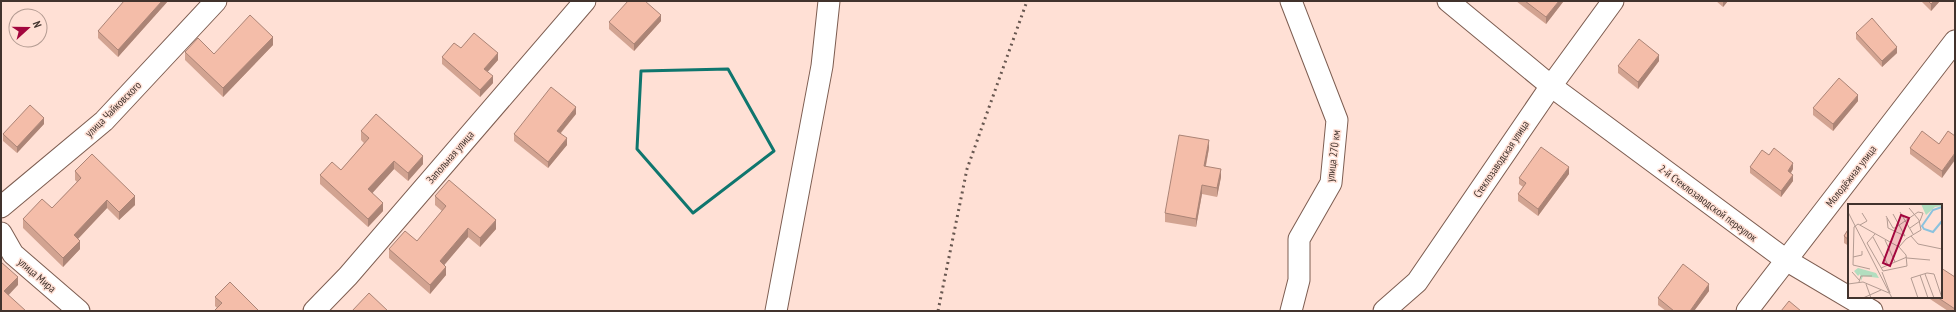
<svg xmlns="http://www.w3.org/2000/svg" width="1956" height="312" font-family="'PT Sans Narrow',sans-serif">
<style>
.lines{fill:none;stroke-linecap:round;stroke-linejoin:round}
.minor-casing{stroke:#7d5d51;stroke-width:23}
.minor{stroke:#fff;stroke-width:21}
.rail{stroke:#685750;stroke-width:3;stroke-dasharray:2 4;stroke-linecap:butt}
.wall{fill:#d2a391}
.shaded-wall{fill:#ab8476}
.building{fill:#f4bda9;stroke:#ab8476}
.marked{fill:none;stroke:#0f766e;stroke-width:3;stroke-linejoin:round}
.labels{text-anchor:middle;stroke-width:3;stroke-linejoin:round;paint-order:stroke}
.street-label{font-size:11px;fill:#41332d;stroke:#ffe0d5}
.inset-river{fill:none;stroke:#8bc2de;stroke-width:2}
.inset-road{fill:none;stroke:#b39b92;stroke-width:1}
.view{fill:#a3063e;fill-opacity:0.15;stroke:#a3063e;stroke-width:2}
.inset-edge{fill:none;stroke:#41332d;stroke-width:2}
</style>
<rect width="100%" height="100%" fill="#ffe0d5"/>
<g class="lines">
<g class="minor-casing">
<g id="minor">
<polyline points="1291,1 1337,120 1331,183 1299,239 1299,280 1291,311"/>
<polyline points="1448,1 1551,86 1786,260 1872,311"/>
<polyline points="1,207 104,121 216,1"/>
<polyline points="1,233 13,254 79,311"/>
<polyline points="314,311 348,276 585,1"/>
<polyline points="776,311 822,66 829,1"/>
<polyline points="1384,311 1417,282 1551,86 1613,1"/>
<polyline points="1747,311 1955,41"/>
</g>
</g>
<use href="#minor" class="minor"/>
<polyline class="rail" points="938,311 967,169 1027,1"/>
</g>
<g class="wall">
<polygon points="134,1 168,1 118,57 98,38 98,31"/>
<polygon points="1516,1 1563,1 1563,2 1546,24"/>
<polygon points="1716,1 1728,1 1723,7"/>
<polygon points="1921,1 1940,1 1931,11"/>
<polygon points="661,21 634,51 609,29 609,22"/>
<polygon points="1856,33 1897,53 1882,67 1856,39"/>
<polygon points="273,45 223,97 185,60 185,52 214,54"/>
<polygon points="461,48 498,60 487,72 493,83 480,97 442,64 442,57"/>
<polygon points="1659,61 1638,89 1618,73 1618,66"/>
<polygon points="1858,101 1833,131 1813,115 1813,108"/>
<polygon points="576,114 561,133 567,145 548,168 514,141 514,134"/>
<polygon points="44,124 17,153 3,141 3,134"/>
<polygon points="361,131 423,164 408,181 394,169 372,193 383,211 368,227 320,184 320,175 341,170 364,143 361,140"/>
<polygon points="1948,131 1942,178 1910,154 1910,148 1939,144"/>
<polygon points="1209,148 1206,166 1221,177 1217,197 1202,194 1196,227 1165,222 1165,213"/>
<polygon points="1769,155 1793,169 1791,173 1793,181 1781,197 1750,173 1750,167"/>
<polygon points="75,171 135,205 119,220 107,208 78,239 80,249 63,267 23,228 23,219 52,208 77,182 75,180"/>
<polygon points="1569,174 1538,216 1518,201 1518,194 1523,187 1519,184 1519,178"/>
<polygon points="435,196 496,229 480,247 468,237 444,265 446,275 430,294 389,258 389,249 417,241 442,211 435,205"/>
<polygon points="1849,228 1849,246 1844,243 1844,236"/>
<polygon points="1955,277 1955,311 1948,311 1927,297 1941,297"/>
<polygon points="1709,291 1694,311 1666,311 1658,305 1658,298"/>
<polygon points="215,297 259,311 217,308 215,306"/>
</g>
<g class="shaded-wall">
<polygon points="162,1 168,1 118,57 118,50"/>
<polygon points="1559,1 1563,1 1563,2 1546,24 1546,17"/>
<polygon points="1723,1 1728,1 1723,7"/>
<polygon points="1934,1 1940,1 1931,11 1931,4"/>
<polygon points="661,15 661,21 634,51 634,44"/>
<polygon points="273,37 273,45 223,97 223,88"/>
<polygon points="1897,47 1897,53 1882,67 1882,61"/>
<polygon points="498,53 498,60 484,76 484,69"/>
<polygon points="1659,55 1659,61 1638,89 1638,82"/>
<polygon points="493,76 493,83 480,97 480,90"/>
<polygon points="1858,95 1858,101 1833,131 1833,124"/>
<polygon points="576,107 576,114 557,137 557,131"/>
<polygon points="44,118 44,124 17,153 17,147"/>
<polygon points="567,138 567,145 548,168 548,162"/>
<polygon points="1209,140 1209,148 1204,174 1204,166"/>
<polygon points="1955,153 1955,160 1942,178 1942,171"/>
<polygon points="423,156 423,164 408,181 408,173"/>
<polygon points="394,161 394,169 368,198 368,189"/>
<polygon points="1793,163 1793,169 1788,177 1788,171"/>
<polygon points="1569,167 1569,174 1538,216 1538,209"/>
<polygon points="1221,169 1221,177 1217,197 1217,188"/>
<polygon points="1793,175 1793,181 1781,197 1781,191"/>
<polygon points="1202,185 1202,194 1196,227 1196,219"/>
<polygon points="135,196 135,205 119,220 119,212"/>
<polygon points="107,200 107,208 74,243 74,235"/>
<polygon points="383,203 383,211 368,227 368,219"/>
<polygon points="496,220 496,229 480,247 480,238"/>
<polygon points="468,228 468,237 440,270 440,261"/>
<polygon points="80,241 80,249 63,267 63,258"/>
<polygon points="446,267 446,275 430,294 430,285"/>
<polygon points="18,277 18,285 4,300 4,291"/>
<polygon points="1709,284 1709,291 1694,311 1690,311"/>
</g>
<g class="building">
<polygon points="124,1 132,1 133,2 134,1 162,1 118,50 98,31"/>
<polygon points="628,1 645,1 661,15 634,44 609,22"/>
<polygon points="1525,1 1559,1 1546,17"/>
<polygon points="1928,1 1934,1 1931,4"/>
<polygon points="250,15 273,37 223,88 185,52 198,38 214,54"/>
<polygon points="1872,18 1897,47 1882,61 1856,33"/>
<polygon points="474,33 498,53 484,69 493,76 480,90 442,57 454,43 461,48"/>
<polygon points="1639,39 1659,55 1638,82 1618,66"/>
<polygon points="1839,78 1858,95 1833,124 1813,108"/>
<polygon points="551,87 576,107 557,131 567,138 548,162 514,134"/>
<polygon points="30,105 44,118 17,147 3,134"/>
<polygon points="376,114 423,156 408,173 394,161 368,189 383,203 368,219 320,175 332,162 341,170 369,138 361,131"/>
<polygon points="1922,131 1939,144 1948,131 1955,136 1955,153 1942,171 1910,148"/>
<polygon points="1179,135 1209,140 1204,166 1221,169 1217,188 1202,185 1196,219 1165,213"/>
<polygon points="1541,147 1569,167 1538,209 1518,194 1526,183 1519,178"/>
<polygon points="1774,148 1793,163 1788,171 1793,175 1781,191 1750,167 1762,150 1769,155"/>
<polygon points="92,154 135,196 119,212 107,200 74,235 80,241 63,258 23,219 42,199 52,208 81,178 75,171"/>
<polygon points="449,180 496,220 480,238 468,228 440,261 446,267 430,285 389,249 405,231 417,241 446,206 435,196"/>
<polygon points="1849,228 1849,240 1844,236"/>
<polygon points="1,262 18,277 4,291 26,311 1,311"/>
<polygon points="1683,264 1709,284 1690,311 1674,311 1658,298"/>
<polygon points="1941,268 1955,277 1955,309 1937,297 1941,297"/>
<polygon points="230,282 259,311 214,311 222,303 215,297"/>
<polygon points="369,293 388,311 352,311"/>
<polygon points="1789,301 1801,311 1781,311"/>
</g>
<path class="marked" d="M728,69L774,151L693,213L637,149L641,71Z"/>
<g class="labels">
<g class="street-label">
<text transform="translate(113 109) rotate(-45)" y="4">улица Чайковского</text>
<text transform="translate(1333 156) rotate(-83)" y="4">улица 270 км</text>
<text transform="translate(450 157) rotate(-49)" y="4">Запольная улица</text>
<text transform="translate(1501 159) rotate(-56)" y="4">Стеклозаводская улица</text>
<text transform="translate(1851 176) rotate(-52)" y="4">Молодёжная улица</text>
<text transform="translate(1708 203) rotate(37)" y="4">2-й Стеклозаводской переулок</text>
<text transform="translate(37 275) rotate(41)" y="4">улица Мира</text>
</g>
</g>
<g transform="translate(1848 204)">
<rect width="94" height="94" fill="#ffe0d5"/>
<path d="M10,64L28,69L31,74L15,72L13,77L12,70L10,72L6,67Z" fill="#b2debf"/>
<path d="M73,0H94V2L87,3L78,11Z" fill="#b2debf"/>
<path class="inset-river" d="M94,3L85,6L74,22L76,25L85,28L94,17"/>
<path class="inset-road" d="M0,8L44,94M52,8L65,30M45,10L57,32M38,12L45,24H47L70,8L75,9L72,17L62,24M39,14L40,24L57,32M12,21L19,17L14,9M63,32L70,40L94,45M25,33L40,61M37,36L47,58M51,43L58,35L73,26L71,16L61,4M5,53L14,51V47M59,54L82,56M33,64L59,53M22,65L5,61L6,23L10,20L51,43L58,51L59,62L35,67L19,39L27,30M4,68L12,77M34,68L42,89M77,70L86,94M72,71L80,94M11,78L13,72H24M0,80L15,78L41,89M18,80L23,94M15,94L33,86M70,94L63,74L79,69L86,70L94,94"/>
<path class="view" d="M53,11L61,14L42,62L35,59Z"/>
<rect width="94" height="94" class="inset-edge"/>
</g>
<rect width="1956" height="312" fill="none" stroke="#41332d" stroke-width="4"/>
<g transform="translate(28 28) rotate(69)"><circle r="19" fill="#ffe0d5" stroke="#b39b92"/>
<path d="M0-3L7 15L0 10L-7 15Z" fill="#a3063e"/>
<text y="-6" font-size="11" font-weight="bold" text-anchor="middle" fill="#41332d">N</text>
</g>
</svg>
